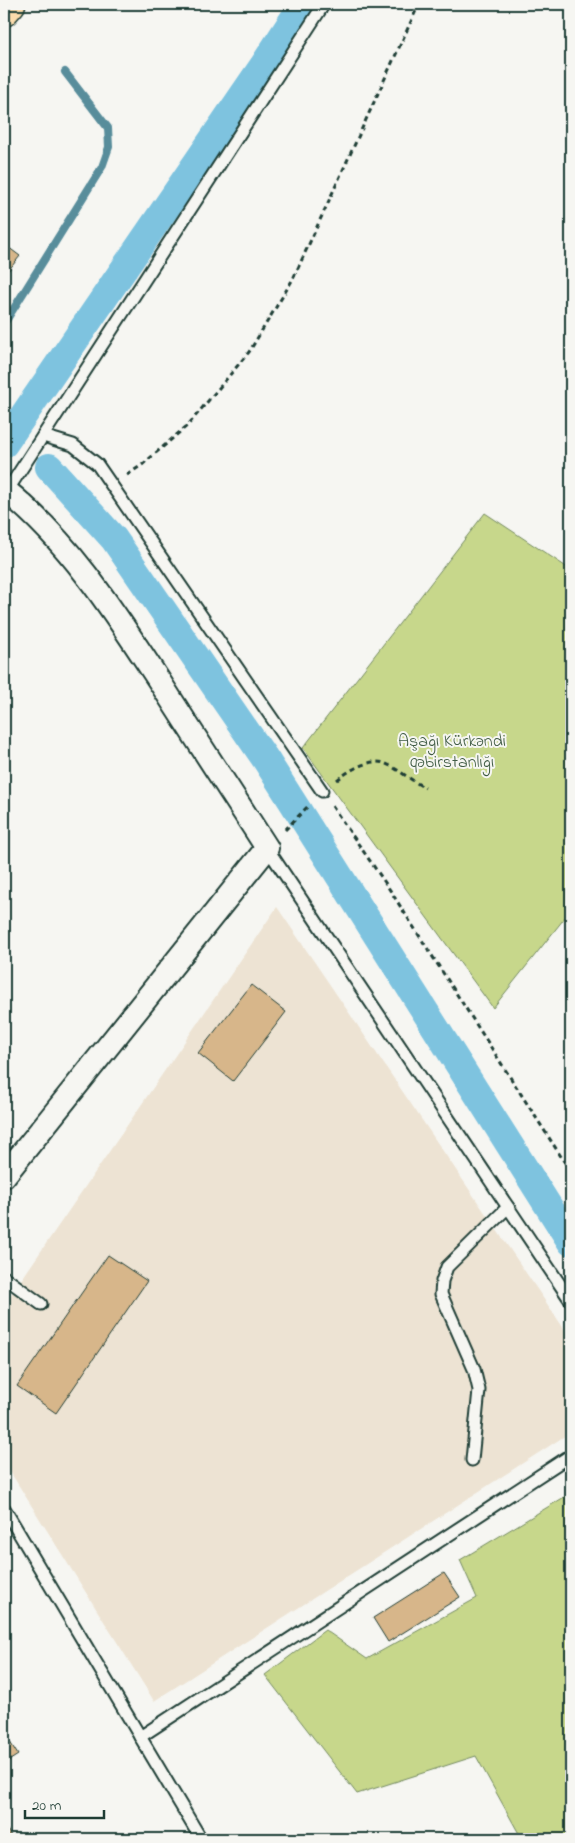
<svg xmlns="http://www.w3.org/2000/svg" width="575" height="1843" font-family="'Indie Flower',sans-serif">
<style>
.built{fill:#ede3d3}
.green{fill:#c7d78b;stroke:#738a60}
.lines{fill:none;stroke-linecap:round;stroke-linejoin:round}
.stream{stroke:#588d9b;stroke-width:8}
.canal{stroke:#7ec3df;stroke-width:28}
.building{fill:#d7b68a;stroke:#1f3d34}
.lane-casing{stroke:#1f3d34;stroke-width:15}
.street-casing{stroke:#1f3d34;stroke-width:26}
.primary-casing{stroke:#1f3d34;stroke-width:31}
.path{stroke:#1f3d34;stroke-width:3;stroke-dasharray:5 4;stroke-linecap:butt}
.lane{stroke:#f6f6f2;stroke-width:11}
.street{stroke:#f6f6f2;stroke-width:22}
.primary{stroke:#fcdcac;stroke-width:28}
.labels{text-anchor:middle;stroke-width:4;stroke-linejoin:round;paint-order:stroke}
.park-label{font-size:18px;fill:#415c45;stroke:#f6f6f2}
</style>
<rect width="100%" height="100%" fill="#f6f6f2"/>
<filter id="ink" filterUnits="userSpaceOnUse"><feTurbulence type="fractalNoise" baseFrequency=".02" numOctaves="2"/><feDisplacementMap in="SourceGraphic" scale="10" xChannelSelector="R" yChannelSelector="G"/><feConvolveMatrix kernelMatrix="1 2 1 2 8 2 1 2 1" color-interpolation-filters="sRGB"/></filter>
<g filter="url(#ink)">
<polygon class="built" points="277,907 571,1339 571,1432 154,1701 4,1462 4,1305"/>
<g class="green">
<polygon points="485,513 571,570 571,910 493,1008 303,748"/>
<polygon points="571,1493 571,1839 522,1839 476,1756 357,1794 265,1675 325,1630 367,1659 477,1598 460,1560"/>
</g>
<g class="lines">
<g class="stream">
<polyline points="4,324 102,167 109,147 108,128 65,72"/>
<polyline points="4,528 6,525"/>
</g>
<g class="canal">
<polyline points="4,444 263,66 303,4"/>
<polyline points="49,467 114,539 266,760 571,1242"/>
</g>
</g>
<g class="building">
<polygon points="4,244 20,256 4,276"/>
<polygon points="251,985 286,1012 233,1081 198,1053"/>
<polygon points="108,1255 147,1281 56,1413 17,1386"/>
<polygon points="444,1573 460,1597 388,1642 373,1618"/>
<polygon points="5,1734 18,1755 4,1764 4,1735"/>
<polygon points="4,1825 13,1839 4,1839"/>
</g>
<g class="lines">
<g class="lane-casing">
<g id="lane">
<polyline points="43,436 73,445 97,464 322,791"/>
<polyline points="7,491 324,4"/>
<polyline points="267,848 571,1301"/>
<polyline points="4,1277 41,1304"/>
<polyline points="472,1460 479,1390 474,1369 441,1294 442,1281 447,1267 508,1207"/>
<polyline points="4,1508 201,1839"/>
<polyline points="140,1737 571,1455"/>
</g>
</g>
<g class="street-casing">
<path id="street" d="M4,489C69,541 113,610 158,679C194,736 231,792 267,848L4,1176"/>
</g>
<g class="primary-casing">
<polyline id="primary" points="4,12 11,4"/>
</g>
<g class="path">
<polyline points="127,475 142,465 188,425 249,352 293,279 419,4"/>
<path d="M337,780C348,771 369,758 384,763C395,767 414,782 425,788"/>
<polyline points="332,806 386,884 571,1172"/>
<polyline points="285,830 310,804"/>
</g>
<use href="#lane" class="lane"/>
<use href="#street" class="street"/>
<use href="#primary" class="primary"/>
</g>
</g>
<g class="labels">
<g class="park-label">
<text x="452" y="746">Aşağı Kürkəndi<tspan x="452" dy="21">qəbirstanlığı</tspan></text>
</g>
</g>
<rect width="575" height="1843" fill="none" stroke="#f6f6f2" stroke-width="20"/>
<rect x="10" y="10" width="555" height="1823" fill="none" stroke="#1f3d34" stroke-width="2" filter="url(#ink)"/>
<path d="M25 1810v8h79v-8" fill="none" stroke="#1f3d34" stroke-width="2.5"/>
<text x="32" y="1810" font-size="15" fill="#1f3d34" stroke="#f6f6f2" stroke-width="4" paint-order="stroke">20 m</text>
</svg>
